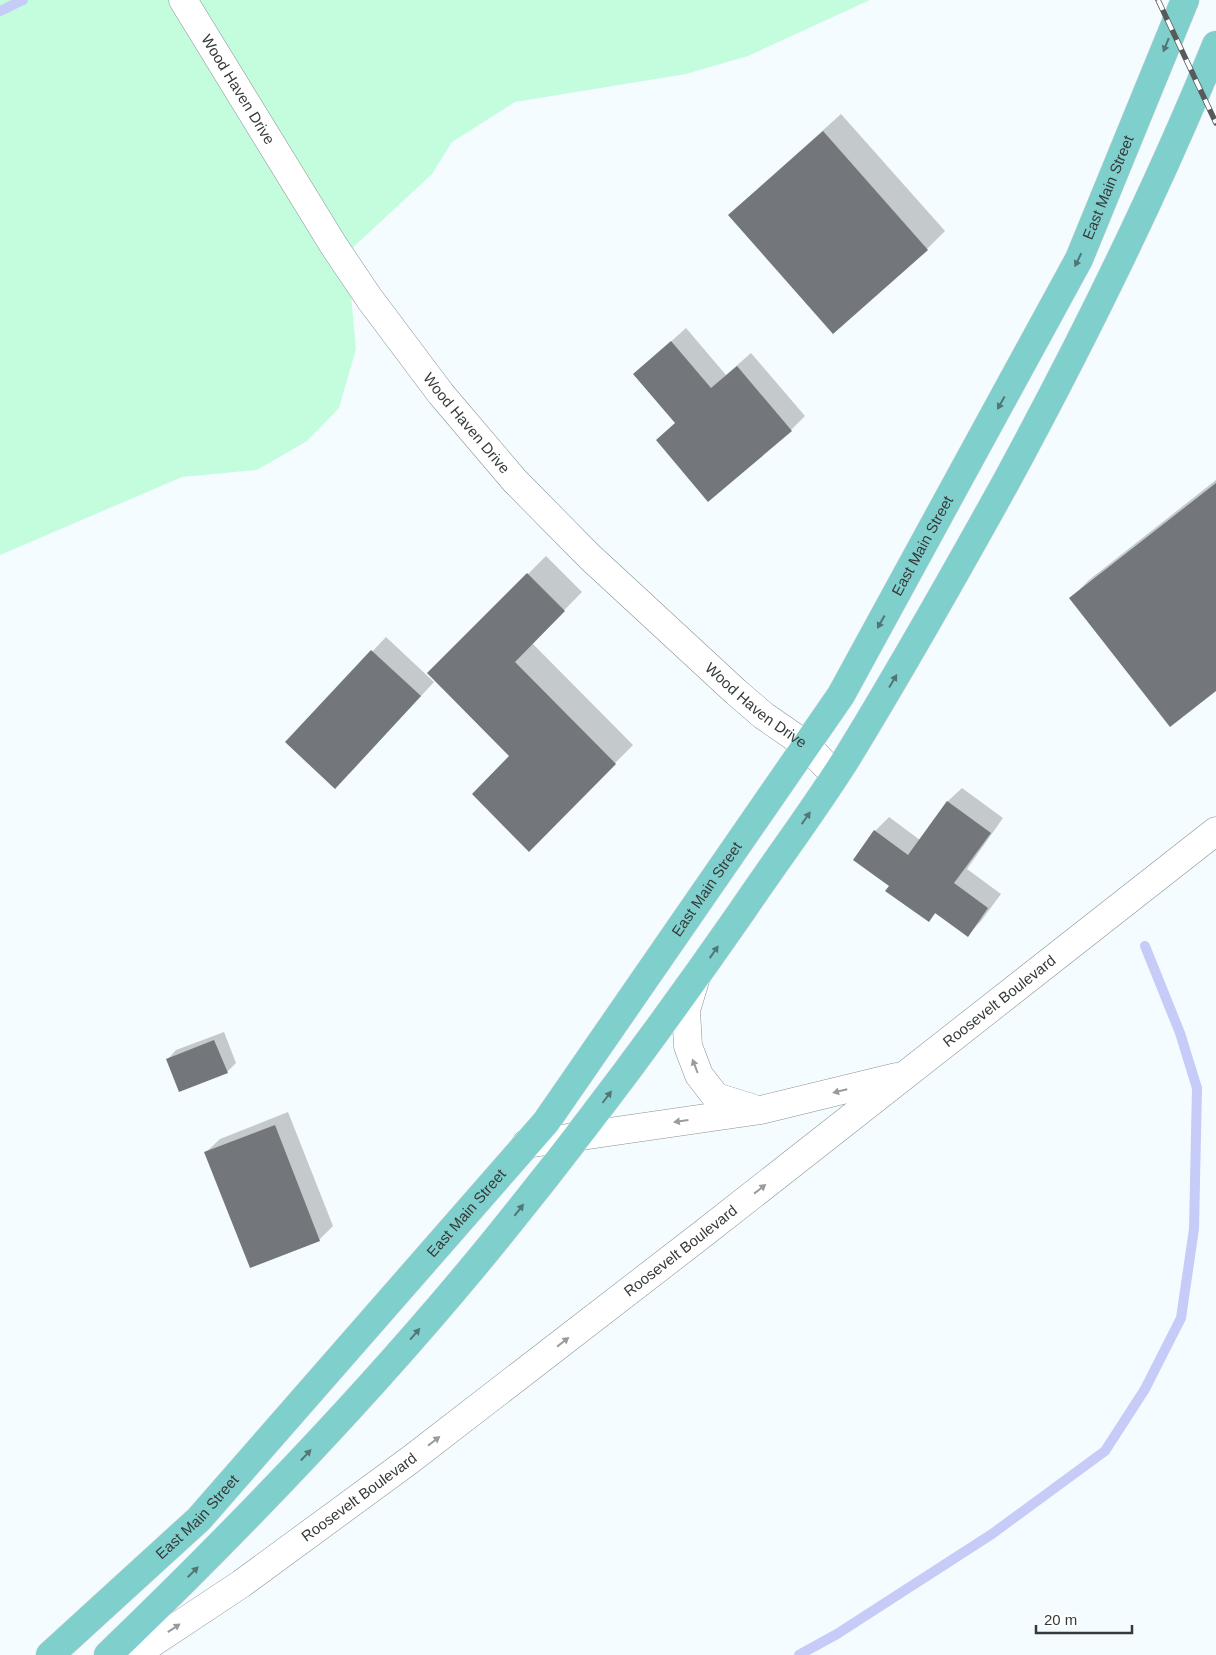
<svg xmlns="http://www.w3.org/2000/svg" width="1216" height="1655" font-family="Arial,sans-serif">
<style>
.green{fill:#c4fdde}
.shadow{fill:#0003}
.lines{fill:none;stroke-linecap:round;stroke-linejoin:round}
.stream{stroke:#c7cbf8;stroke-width:10}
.building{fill:#73777b}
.street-casing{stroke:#8a9193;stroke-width:29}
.secondary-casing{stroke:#8a9193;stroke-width:29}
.primary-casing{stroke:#d7d7d7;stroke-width:29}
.street{stroke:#fff;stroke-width:28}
.secondary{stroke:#fff;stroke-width:28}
.primary{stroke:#7fcfcd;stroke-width:28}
.rail-casing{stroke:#565a5a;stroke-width:5.5}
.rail{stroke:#fff;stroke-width:4;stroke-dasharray:11;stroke-linecap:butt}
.oneway{fill:#537574}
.oneway2{fill:#9a9c9c}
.labels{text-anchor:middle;stroke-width:5;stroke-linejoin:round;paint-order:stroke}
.street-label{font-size:15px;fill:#363939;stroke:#fff}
</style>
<rect width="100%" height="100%" fill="#f5fcff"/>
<polygon class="green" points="0,0 870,0 748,56 686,74 515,102 452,142 432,174 347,253 356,349 339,408 307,441 257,470 182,477 0,555"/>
<g class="shadow">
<polygon points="841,114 945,231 927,249 748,198"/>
<polygon points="686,328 726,375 751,353 805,416 791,430 708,501 676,422 635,374"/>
<polygon points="1216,480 1216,690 1071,598 1089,580"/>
<polygon points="546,556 582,592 532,643 633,745 529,850 511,756 429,673"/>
<polygon points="386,637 434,682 349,774 287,742"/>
<polygon points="962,788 1003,818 967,869 1001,894 981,921 968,935 937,912 929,920 890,885 854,859 875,831 889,817 920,840 948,801"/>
<polygon points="224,1032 236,1063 227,1072 167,1060 176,1050"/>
<polygon points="288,1112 333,1226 319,1240 206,1152 220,1139"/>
</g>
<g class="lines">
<g class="stream">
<polyline points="0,11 23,0"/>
<polyline points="799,1655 837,1634 992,1534 1105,1451 1145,1389 1181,1318 1194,1229 1197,1088 1180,1033 1145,946"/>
</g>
</g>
<g class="building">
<polygon points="823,131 928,250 833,334 728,215"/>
<polygon points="671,341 711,388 737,366 792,431 708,502 656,440 675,423 633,374"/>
<polygon points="1216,483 1216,691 1170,727 1069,598"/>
<polygon points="527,573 565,611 515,662 616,764 529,852 472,794 509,756 427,673"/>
<polygon points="371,650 421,696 335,789 285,742"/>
<polygon points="947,801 991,833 954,883 988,908 968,937 935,913 929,922 885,891 889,886 853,860 874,830 908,855"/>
<polygon points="214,1040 228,1073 179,1092 166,1059"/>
<polygon points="275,1125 320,1241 250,1268 204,1152"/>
</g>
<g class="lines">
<g class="street-casing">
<g id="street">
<path id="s1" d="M183,0L334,246L369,298L441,394L515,481L590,557L736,692L764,716L806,745L835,775"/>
</g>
</g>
<g class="secondary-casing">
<g id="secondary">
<polyline points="696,977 686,1010 688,1046 699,1075 716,1097 752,1108"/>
<polyline points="526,1144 761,1110 896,1077"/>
<path id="s2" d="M134,1655L241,1584L410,1460L704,1233L1216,831"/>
</g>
</g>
<g class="primary-casing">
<g id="primary">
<path id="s3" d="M50,1655L199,1519L546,1122L841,695L1079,259L1185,0"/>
<path d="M108,1655C243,1525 374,1389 493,1243C580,1136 663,1025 742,911C777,859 815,809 848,756C903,666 955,574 1006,482C1083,340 1155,195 1216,45"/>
</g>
</g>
<use href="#street" class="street"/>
<use href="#secondary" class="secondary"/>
<use href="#primary" class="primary"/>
<g class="rail-casing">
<polyline id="rail" points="1158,0 1216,123"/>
</g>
<use href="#rail" class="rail"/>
</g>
<defs><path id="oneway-solid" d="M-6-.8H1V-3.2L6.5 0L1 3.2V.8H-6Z" transform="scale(1.25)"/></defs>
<g class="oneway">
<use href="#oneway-solid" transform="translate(1166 45) rotate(112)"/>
<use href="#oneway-solid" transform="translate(1078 260) rotate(116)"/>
<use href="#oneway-solid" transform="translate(1001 403) rotate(119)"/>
<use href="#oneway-solid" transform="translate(881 622) rotate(119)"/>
<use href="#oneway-solid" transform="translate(893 681) rotate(-59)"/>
<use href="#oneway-solid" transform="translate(806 818) rotate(-55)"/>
<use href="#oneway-solid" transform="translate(714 952) rotate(-55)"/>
<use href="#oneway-solid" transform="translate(607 1097) rotate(-53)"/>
<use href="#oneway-solid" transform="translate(519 1210) rotate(-52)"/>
<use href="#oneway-solid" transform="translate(415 1334) rotate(-49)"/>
<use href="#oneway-solid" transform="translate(306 1455) rotate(-47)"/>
<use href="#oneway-solid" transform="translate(193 1572) rotate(-45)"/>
</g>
<g class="oneway2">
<use href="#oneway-solid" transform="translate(695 1066) rotate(-111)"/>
<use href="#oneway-solid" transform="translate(840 1091) rotate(166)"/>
<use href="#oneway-solid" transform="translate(681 1121) rotate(172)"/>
<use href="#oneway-solid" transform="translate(760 1189) rotate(-38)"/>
<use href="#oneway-solid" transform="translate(563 1342) rotate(-38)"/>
<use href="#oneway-solid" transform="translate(434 1441) rotate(-38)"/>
<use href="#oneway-solid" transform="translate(174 1628) rotate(-34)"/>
</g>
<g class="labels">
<g class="street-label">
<text dy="5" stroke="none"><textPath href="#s1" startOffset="105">Wood Haven Drive</textPath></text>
<text dy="5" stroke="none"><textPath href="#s3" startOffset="1822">East Main Street</textPath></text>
<text dy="5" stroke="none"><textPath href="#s1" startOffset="510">Wood Haven Drive</textPath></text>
<text dy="5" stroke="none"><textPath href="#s3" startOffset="1418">East Main Street</textPath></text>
<text dy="5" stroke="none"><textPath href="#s1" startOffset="915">Wood Haven Drive</textPath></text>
<text dy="5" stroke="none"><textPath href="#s3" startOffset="1012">East Main Street</textPath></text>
<text dy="5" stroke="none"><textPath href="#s2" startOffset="1085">Roosevelt Boulevard</textPath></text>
<text dy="5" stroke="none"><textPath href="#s3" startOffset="608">East Main Street</textPath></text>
<text dy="5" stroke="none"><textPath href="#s2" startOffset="680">Roosevelt Boulevard</textPath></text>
<text dy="5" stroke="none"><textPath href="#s2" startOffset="275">Roosevelt Boulevard</textPath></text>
<text dy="5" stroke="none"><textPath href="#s3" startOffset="202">East Main Street</textPath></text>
</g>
</g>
<path d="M1036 1625v8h96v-8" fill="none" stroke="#363939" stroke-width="2.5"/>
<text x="1044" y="1625" font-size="15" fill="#363939" stroke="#ffffff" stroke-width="4" paint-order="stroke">20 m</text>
</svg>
